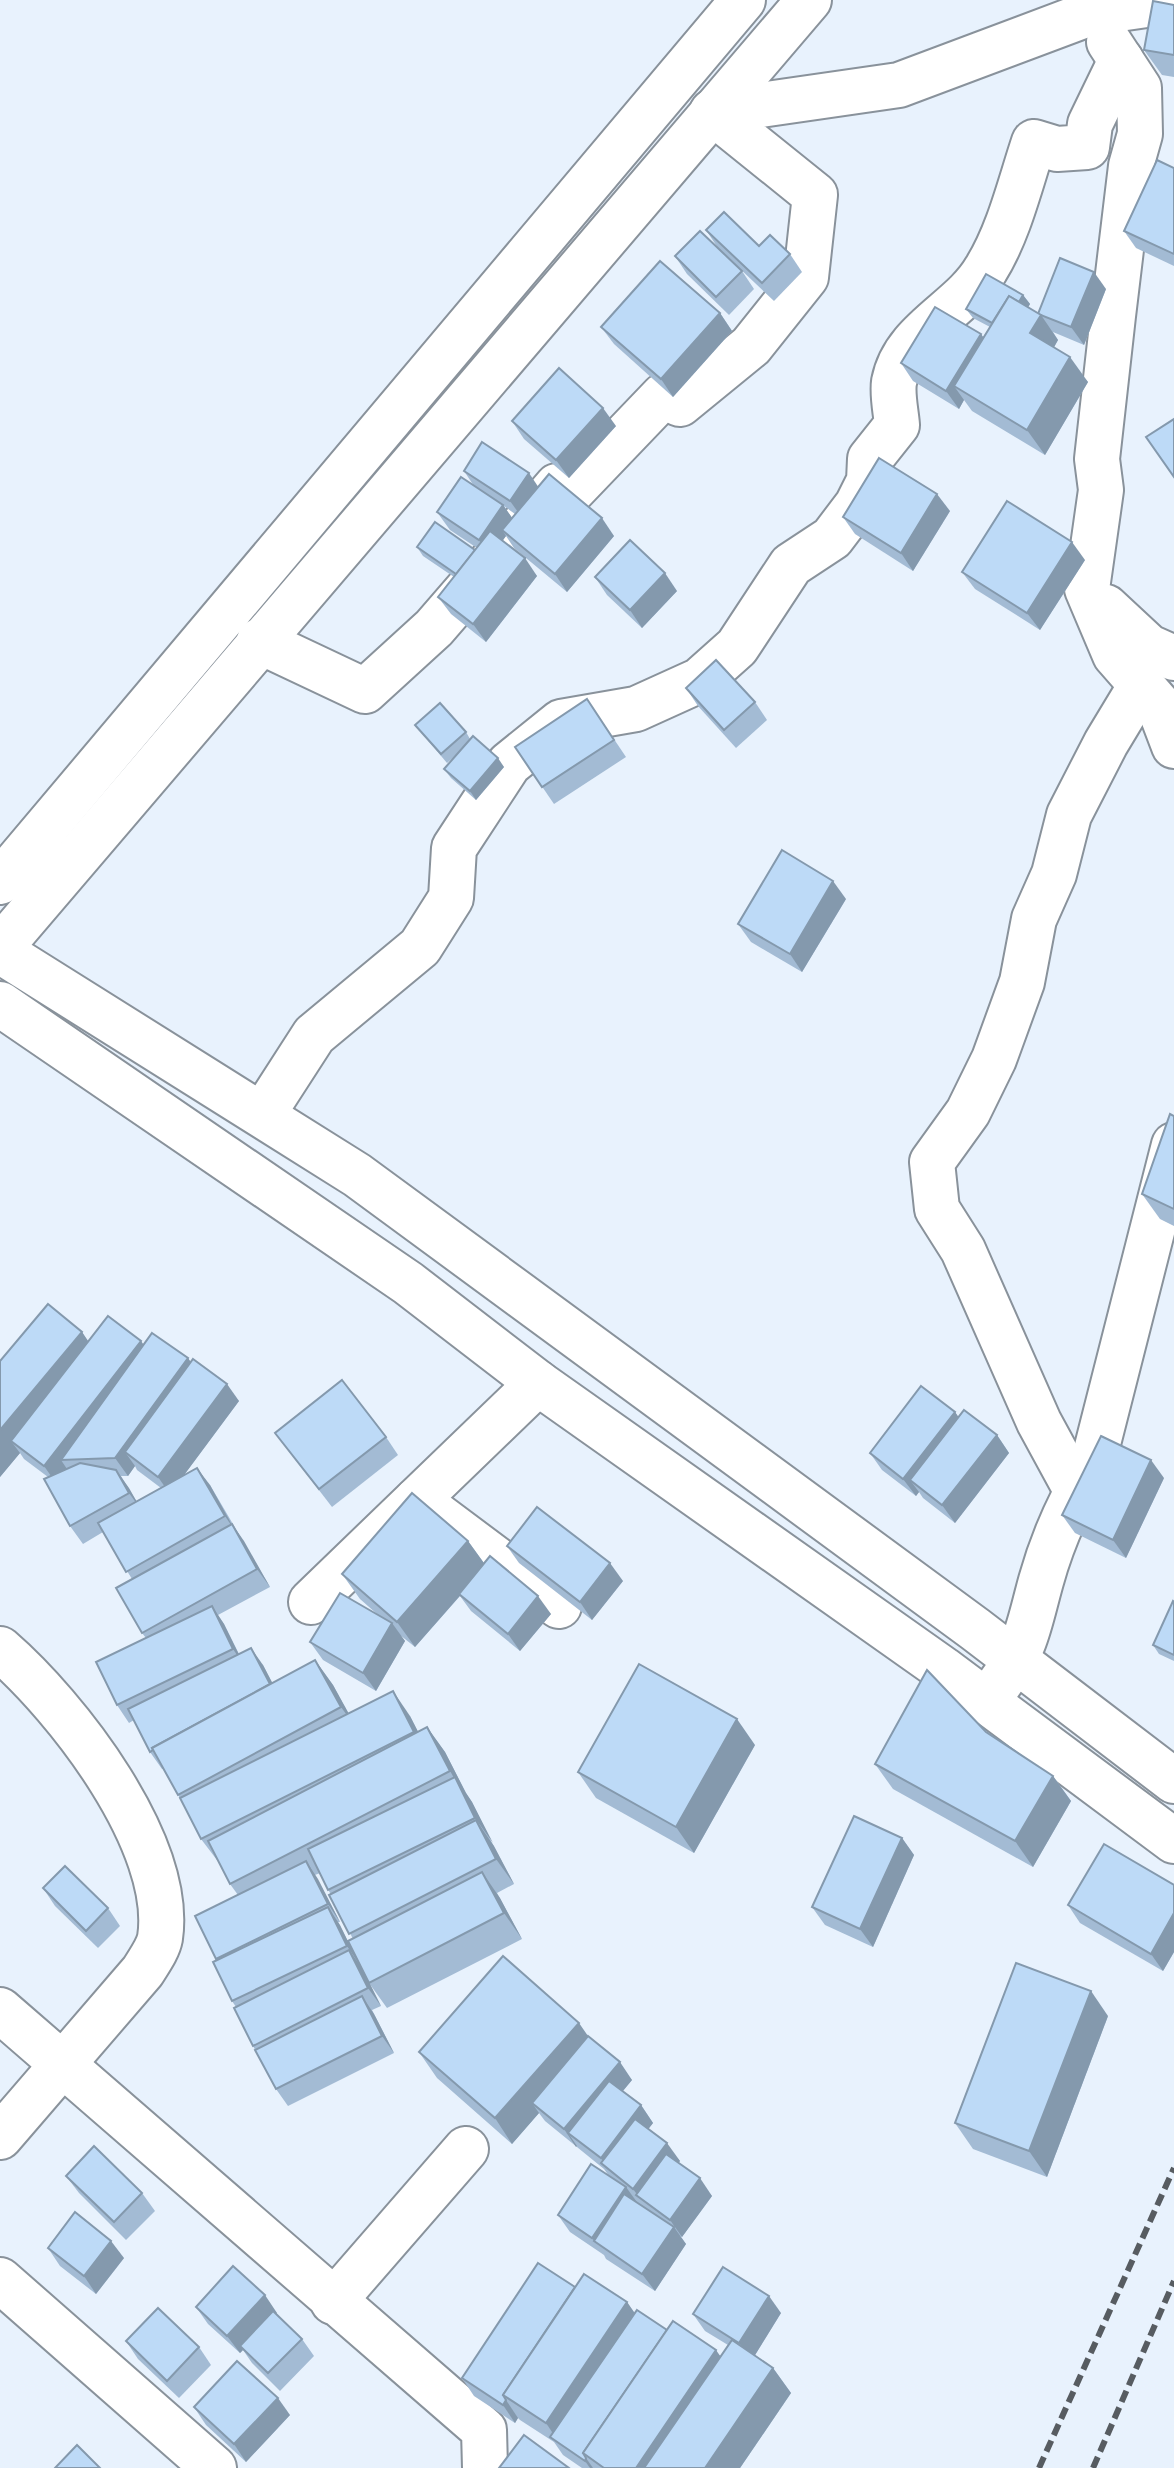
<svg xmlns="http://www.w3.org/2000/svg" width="1174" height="2468" font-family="Cabin,sans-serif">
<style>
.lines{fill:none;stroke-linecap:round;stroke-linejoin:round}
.minor-casing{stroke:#89929b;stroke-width:48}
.minor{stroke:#fff;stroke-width:44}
.rail{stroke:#575c61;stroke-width:6;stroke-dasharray:12 6;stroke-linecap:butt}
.wall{fill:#a3bbd4;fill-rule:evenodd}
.shaded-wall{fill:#8499ad}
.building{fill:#bddaf7;stroke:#8499ad;stroke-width:2}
</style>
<rect width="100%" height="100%" fill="#e8f2fd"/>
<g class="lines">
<g class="minor-casing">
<g id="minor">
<polyline points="1109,42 1139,88 1140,134 1131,166 1113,316 1097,459 1101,490 1087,589 1115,655 1158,704 1174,746"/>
<polyline points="1106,607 1149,647 1174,658"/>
<polyline points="259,641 365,691 434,628 557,486 571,492 663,396 680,404 751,346 806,277 815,195 712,112 899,85 1091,13 1174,1"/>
<polyline points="0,882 743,0"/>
<polyline points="0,948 809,0"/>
<polyline points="0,951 357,1175 975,1629 1174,1781"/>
<polyline points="0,1004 408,1283 538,1383 943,1669 1174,1841"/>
<path d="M263,1114L314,1035L420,947L451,898L454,848L509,764L561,722L636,709L700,680L737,647L791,565L832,538L857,505L869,481L870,459L897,425C896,412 892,395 894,382C904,330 962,311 986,269C1009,232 1020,184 1034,142L1057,149L1087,147L1090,124L1121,60"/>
<polyline points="1076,1490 1039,1422 963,1250 937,1209 932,1162 968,1112 994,1059 1022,982 1034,919 1054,874 1069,815 1106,743 1141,685"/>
<polyline points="417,1500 559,1606"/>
<polyline points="311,1602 538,1383"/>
<path d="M0,1649C67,1707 174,1844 160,1938C158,1949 149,1961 143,1971L0,2137"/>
<path d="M1000,1683C1027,1647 1029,1624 1041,1581C1052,1541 1071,1499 1093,1463L1174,1145"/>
<polyline points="0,2010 484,2430 485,2468"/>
<polyline points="0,2280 214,2468"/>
<polyline points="333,2302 466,2149"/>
</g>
</g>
<use href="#minor" class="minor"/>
<g class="rail">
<polyline points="1039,2468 1174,2168"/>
<polyline points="1093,2468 1174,2281"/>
</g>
</g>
<g class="wall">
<polygon points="1174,5 1174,77 1162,75 1144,50"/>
<polygon points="1174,168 1174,266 1136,248 1124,231"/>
<polygon points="706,230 790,254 802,272 774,301 718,248"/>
<polygon points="675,256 742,271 754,289 729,315 687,274"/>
<polygon points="1106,289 1084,345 1053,332 1058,340 1054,347 1088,382 1045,455 972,411 964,400 959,409 913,381 901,363 981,334 983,337 990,327 973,318 966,309 1023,295 1030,304 1028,307 1038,313"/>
<polygon points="720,313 732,331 673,397 614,344 601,327"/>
<polygon points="512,421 616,426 569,478 524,439"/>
<path d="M464,471L538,487L614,536L567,592L514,548L506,536L502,541L537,576L486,642L451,614L438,597L454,577L423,556L417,547L475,550L477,548L450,530L437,512L474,486ZM504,506L515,514L512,518Z"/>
<polygon points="950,511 913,571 855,534 843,517"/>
<polygon points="1085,560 1040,630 975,589 962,572"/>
<polygon points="595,577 677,591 642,628 607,595"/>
<polygon points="686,688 755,702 767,720 736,748 698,706"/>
<polygon points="587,699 626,757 554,804 515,747"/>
<polygon points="415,725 466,732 470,739 504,767 476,800 451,778 444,769 455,756 447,763"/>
<polygon points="846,899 802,972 751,942 738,924"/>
<polygon points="1174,1116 1174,1226 1160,1219 1142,1194"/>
<path d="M82,1332L88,1342L143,1345L188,1358L191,1363L239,1401L184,1475L210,1485L270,1587L218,1615L224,1624L239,1654L263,1665L272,1683L315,1660L333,1685L348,1713L410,1716L418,1732L427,1727L445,1752L466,1793L472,1802L492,1843L514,1884L497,1893L522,1939L387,2008L369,1983L353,1939L320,1873L315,1875L340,1922H338L381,2006L372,2010L394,2053L288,2106L276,2089L253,2046L236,2007L232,2001L216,1959L238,1895L230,1884L220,1864L201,1839L181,1800L163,1769H162L150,1752L134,1720L129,1723L117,1705L146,1638L142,1633L132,1579L103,1532L83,1544L70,1526L48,1477L24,1459L20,1453L0,1477V1361ZM135,1466L137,1470L161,1488L137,1502L121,1476H128Z"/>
<polygon points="955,1412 958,1417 997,1435 1009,1453 955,1523 923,1498 919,1492 916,1496 882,1470 870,1453"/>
<polygon points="275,1433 386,1437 398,1455 332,1507"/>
<polygon points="1164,1478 1126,1558 1075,1533 1062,1515"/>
<polygon points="468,1541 484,1563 551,1614 520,1651 471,1611 460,1596 415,1647 400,1635 405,1641 376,1691 323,1660 310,1642 377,1614 360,1599 342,1574"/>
<polygon points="507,1546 623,1581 592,1620 519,1563"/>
<polygon points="1174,1602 1174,1661 1159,1654 1153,1645"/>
<polygon points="986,1732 1053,1776 1071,1801 1033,1867 893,1789 875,1764"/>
<polygon points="755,1745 694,1853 596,1798 578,1772"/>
<polygon points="902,1838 914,1855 873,1947 825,1925 812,1907"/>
<polygon points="1174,1885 1174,1952 1163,1971 1080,1923 1068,1905"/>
<polygon points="43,1888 108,1908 120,1926 98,1948 55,1906"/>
<polygon points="1108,2016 1047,2177 973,2149 955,2123"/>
<polygon points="589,2037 632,2080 623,2091 641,2105 653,2123 648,2129 680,2161 678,2163 712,2196 682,2237 680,2236 686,2244 655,2291 606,2259 604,2255 570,2232 558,2215 609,2176 604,2169 545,2121 539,2113 512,2144 437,2078 419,2052"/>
<polygon points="66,2176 142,2193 155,2211 126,2240 79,2193"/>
<polygon points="48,2248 124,2258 96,2294 60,2266"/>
<polygon points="575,2287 627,2302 635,2314 721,2356 728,2345 705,2331 693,2314 781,2313 755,2355 773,2368 791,2393 740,2468 582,2468 563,2455 554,2442 520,2420 518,2418 515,2423 474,2396 462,2378"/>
<polygon points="196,2307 277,2313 276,2314 302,2339 314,2356 280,2391 252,2363 243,2350 240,2353 208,2324"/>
<polygon points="126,2341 199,2347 211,2365 179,2398 138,2359"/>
<polygon points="194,2407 290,2415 246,2462 206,2425"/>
</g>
<g class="shaded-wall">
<polygon points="1094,272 1106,289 1084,345 1071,327"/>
<polygon points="1023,295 1030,304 1010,339 1004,330"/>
<polygon points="720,313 732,331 673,397 661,379"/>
<polygon points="1041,315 1058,340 1048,358 1030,333"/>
<polygon points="981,334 993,352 954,386 964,400 959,409 946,391"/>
<polygon points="1070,357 1088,382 1045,455 1027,430"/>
<polygon points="603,408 616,426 569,478 556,460"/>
<polygon points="529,473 541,491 523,519 510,501"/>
<polygon points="937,494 950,511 913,571 901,553"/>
<polygon points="503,505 515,522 502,530 506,536 491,557 479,540"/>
<polygon points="602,518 614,536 567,592 555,574"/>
<polygon points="1072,542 1085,560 1040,630 1027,613"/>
<polygon points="525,558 537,576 486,642 473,624"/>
<polygon points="665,573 677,591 642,628 630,610"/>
<polygon points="498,758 504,767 476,800 470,791"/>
<polygon points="833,881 846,899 802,972 790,954"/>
<polygon points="82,1332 99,1357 11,1441 20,1453 0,1477 0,1430"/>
<polygon points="141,1341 153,1358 61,1460 67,1469 56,1483 44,1466"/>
<polygon points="188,1358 200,1376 125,1452 135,1466 128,1476 115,1458"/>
<polygon points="227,1384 239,1401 170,1494 158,1477"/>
<polygon points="955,1412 967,1429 910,1480 919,1492 916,1496 903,1479"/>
<polygon points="997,1435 1009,1453 955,1523 942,1505"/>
<polygon points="1151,1460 1164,1478 1126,1558 1113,1540"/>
<polygon points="197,1468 210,1485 237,1534 225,1516"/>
<polygon points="116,1470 129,1488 142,1511 129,1493"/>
<polygon points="232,1524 244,1541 270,1587 257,1569"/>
<polygon points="468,1541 486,1566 415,1647 397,1622"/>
<polygon points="610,1563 623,1581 592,1620 580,1602"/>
<polygon points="538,1596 551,1614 520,1651 508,1634"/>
<polygon points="212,1606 224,1624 245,1667 233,1649"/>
<polygon points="392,1623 405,1641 376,1691 363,1673"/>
<polygon points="251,1648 263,1665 285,1707 273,1690"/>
<polygon points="315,1660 333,1685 359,1732 341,1707"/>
<polygon points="393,1691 410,1716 431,1757 414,1732"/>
<polygon points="737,1719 755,1745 694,1853 676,1827"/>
<polygon points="427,1727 445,1752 466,1793 472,1802 493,1843 475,1818"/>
<polygon points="1053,1776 1071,1801 1033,1867 1015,1841"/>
<polygon points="476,1820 494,1846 514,1884 496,1859"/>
<polygon points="902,1838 914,1855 873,1947 860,1929"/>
<polygon points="306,1861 318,1879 340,1922 328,1904"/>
<polygon points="482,1872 500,1898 522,1939 504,1913"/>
<polygon points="328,1907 340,1925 359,1964 347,1946"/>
<polygon points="1174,1913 1174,1952 1163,1971 1151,1954"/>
<polygon points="349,1950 362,1968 381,2006 368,1988"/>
<polygon points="1091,1991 1108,2016 1047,2177 1029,2151"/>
<polygon points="362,1996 374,2014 394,2053 382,2036"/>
<polygon points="579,2023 597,2049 532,2103 539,2113 512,2144 495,2118"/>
<polygon points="620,2062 632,2080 580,2142 568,2133 577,2146 576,2147 564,2129"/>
<polygon points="641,2105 653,2123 614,2174 610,2171 601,2158"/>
<polygon points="667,2143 680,2161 647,2203 639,2197 633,2189"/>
<polygon points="700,2178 712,2196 682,2237 670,2220"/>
<polygon points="626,2187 639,2205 595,2242 592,2238"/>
<polygon points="674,2227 686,2244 655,2291 642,2274"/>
<polygon points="111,2241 124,2258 96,2294 84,2276"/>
<polygon points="265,2295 277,2313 244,2349 240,2346 243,2350 240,2353 227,2336"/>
<polygon points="769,2296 781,2313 752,2360 739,2343"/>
<polygon points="627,2302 645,2328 560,2444 546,2423"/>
<polygon points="716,2350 734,2376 671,2468 636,2468"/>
<polygon points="773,2368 791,2393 740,2468 705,2468"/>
<polygon points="278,2398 290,2415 246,2462 234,2444"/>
<polygon points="506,2400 518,2418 515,2423 503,2405"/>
<polygon points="586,2458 593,2468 590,2468 585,2461"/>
</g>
<g class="building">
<polygon points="1153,1 1174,5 1174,55 1144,50"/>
<polygon points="1157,160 1174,168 1174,254 1124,231"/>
<polygon points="724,212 759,246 770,235 790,254 762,283 706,230"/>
<polygon points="700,231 742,271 716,297 675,256"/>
<polygon points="1060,258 1094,272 1071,327 1038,314"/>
<polygon points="660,261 720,313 661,379 601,327"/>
<polygon points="986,274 1023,295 1019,302 1009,296 992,323 966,309"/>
<polygon points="1009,296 1041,315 1030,333 1070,357 1027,430 954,386"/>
<polygon points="935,307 981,334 946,391 901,363"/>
<polygon points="559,368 603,408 556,460 512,421"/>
<polygon points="1174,419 1174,477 1146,437"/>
<polygon points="482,442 529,473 510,501 464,471"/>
<polygon points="879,458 937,494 901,553 843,517"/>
<polygon points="549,474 602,518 555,574 502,530"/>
<polygon points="461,477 503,505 479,540 437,512"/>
<polygon points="1007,501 1072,542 1027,613 962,572"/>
<polygon points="435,522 475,550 456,574 417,547"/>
<polygon points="490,531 525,558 473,624 438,597"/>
<polygon points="630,540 665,573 630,610 595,577"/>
<polygon points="716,660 755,702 724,730 686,688"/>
<polygon points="587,699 614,740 542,787 515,747"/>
<polygon points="440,703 466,732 441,754 415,725"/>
<polygon points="473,736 498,758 470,791 444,769"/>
<polygon points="782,850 833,881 790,954 738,924"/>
<polygon points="1170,1114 1174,1116 1174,1209 1142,1194"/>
<polygon points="48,1304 82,1332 0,1430 0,1361"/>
<polygon points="108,1316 141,1341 44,1466 11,1441"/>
<polygon points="152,1333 188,1358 115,1458 61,1460"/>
<polygon points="193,1359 227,1384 158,1477 125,1452"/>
<polygon points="342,1380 386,1437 319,1489 275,1433"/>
<polygon points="921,1386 955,1412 903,1479 870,1453"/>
<polygon points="964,1410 997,1435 942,1505 910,1480"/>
<polygon points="1101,1436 1151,1460 1113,1540 1062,1515"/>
<polygon points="80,1463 116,1470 129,1493 70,1526 44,1479"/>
<polygon points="197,1468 225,1516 126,1572 98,1523"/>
<polygon points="412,1493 468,1541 397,1622 342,1574"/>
<polygon points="537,1507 610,1563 580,1602 507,1546"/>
<polygon points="232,1524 257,1569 142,1633 116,1588"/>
<polygon points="490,1556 538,1596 508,1634 459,1594"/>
<polygon points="340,1593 392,1623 363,1673 310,1642"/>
<polygon points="1173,1601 1174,1602 1174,1655 1153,1645"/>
<polygon points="212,1606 233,1649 117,1705 96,1662"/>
<polygon points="251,1648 270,1684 152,1748 153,1750 150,1752 128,1709"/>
<polygon points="315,1660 341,1707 178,1795 152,1748"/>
<polygon points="639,1664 737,1719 676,1827 578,1772"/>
<polygon points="927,1670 986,1732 1053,1776 1015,1841 875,1764"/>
<polygon points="393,1691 414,1732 201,1839 180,1798"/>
<polygon points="427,1727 450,1771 230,1884 208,1841"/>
<polygon points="455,1777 475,1818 328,1890 308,1849"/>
<polygon points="854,1816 902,1838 860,1929 812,1907"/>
<polygon points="476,1820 496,1859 349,1934 329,1895"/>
<polygon points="1104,1844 1174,1885 1174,1913 1151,1954 1068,1905"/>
<polygon points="306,1861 328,1904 216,1959 195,1916"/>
<polygon points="65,1866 108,1908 86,1931 43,1888"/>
<polygon points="482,1872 504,1913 369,1983 348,1941"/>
<polygon points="328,1907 347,1946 232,2001 213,1962"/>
<polygon points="349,1950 368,1988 253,2046 234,2008"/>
<polygon points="503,1956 579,2023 495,2118 419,2052"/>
<polygon points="1016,1963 1091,1991 1029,2151 955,2123"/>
<polygon points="362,1996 382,2036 276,2089 255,2050"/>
<polygon points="588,2036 620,2062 564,2129 532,2103"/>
<polygon points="609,2081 641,2105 601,2158 568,2133"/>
<polygon points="635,2119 667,2143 633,2189 601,2163"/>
<polygon points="94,2146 142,2193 114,2222 66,2176"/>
<polygon points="666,2154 700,2178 670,2220 636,2195"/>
<polygon points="591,2164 626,2187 592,2238 558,2215"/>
<polygon points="624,2194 674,2227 642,2274 594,2241"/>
<polygon points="75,2212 111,2241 84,2276 48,2248"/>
<polygon points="538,2263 575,2287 503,2395 506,2400 503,2405 462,2378"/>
<polygon points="233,2266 265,2295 227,2336 196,2307"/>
<polygon points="723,2267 769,2296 739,2343 693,2314"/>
<polygon points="584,2274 627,2302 546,2423 503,2395"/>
<polygon points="158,2308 199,2347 167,2381 126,2341"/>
<polygon points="637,2310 667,2330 583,2453 586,2458 585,2461 550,2437"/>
<polygon points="273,2311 302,2339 268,2373 240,2346"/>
<polygon points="673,2321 716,2350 636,2468 604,2468 583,2453"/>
<polygon points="732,2340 773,2368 705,2468 644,2468"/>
<polygon points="237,2361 278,2398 234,2444 194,2407"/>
<polygon points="524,2435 569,2468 499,2468"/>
<polygon points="77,2445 100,2468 55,2468"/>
</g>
</svg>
